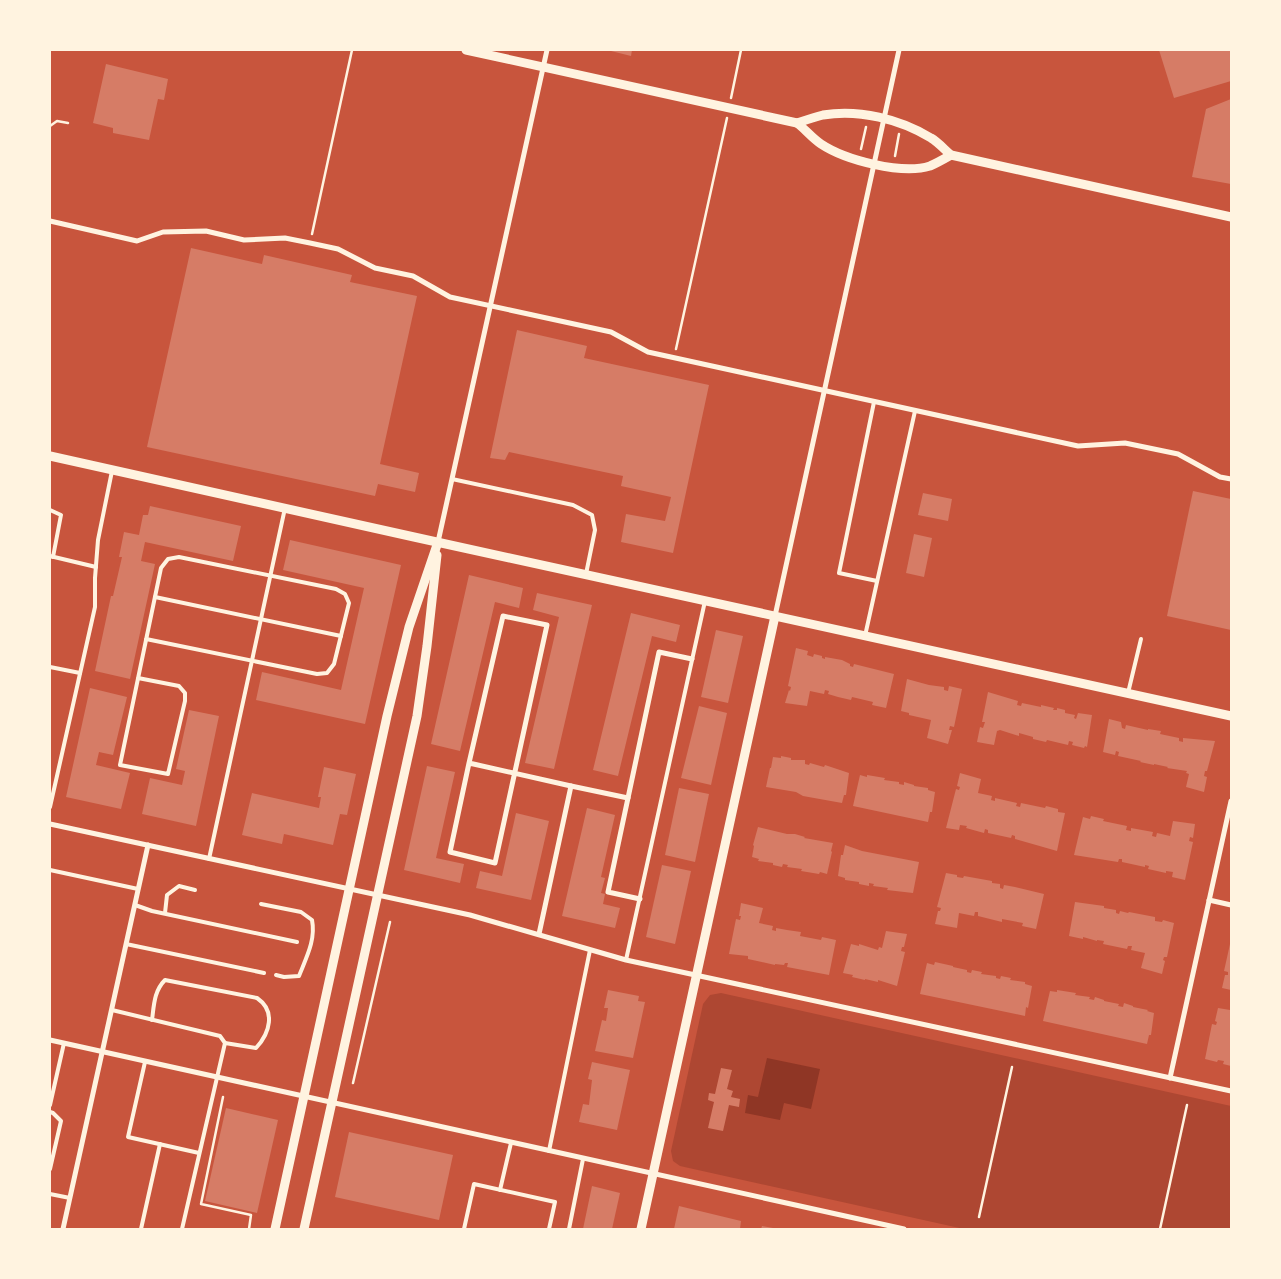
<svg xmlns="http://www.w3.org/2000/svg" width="1281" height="1279" font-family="Bitter,serif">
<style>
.green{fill:#ae4732}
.water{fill:#8f3625}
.building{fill:#d67c66}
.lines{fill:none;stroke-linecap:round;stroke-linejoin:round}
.path{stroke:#fff3e0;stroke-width:2.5}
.service{stroke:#fff3e0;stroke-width:4}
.minor{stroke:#fff3e0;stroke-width:5}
.tertiary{stroke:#fff3e0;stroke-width:9}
</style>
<rect width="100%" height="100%" fill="#c8553d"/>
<polygon class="green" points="721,993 1231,1106 1231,1229 964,1229 680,1166 673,1161 671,1151 703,1004 710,995"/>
<polygon class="water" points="767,1058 820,1069 811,1109 784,1103 780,1120 745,1113 748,1095 758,1097"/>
<g class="building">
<polygon points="607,50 632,50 631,56"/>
<polygon points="1159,50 1231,50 1231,81 1174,98"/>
<polygon points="106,64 168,79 164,100 158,99 149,140 113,133 113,128 93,123"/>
<polygon points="1231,99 1231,184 1192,177 1206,109"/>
<polygon points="191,248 262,264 264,255 352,275 350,282 417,296 380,464 419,473 415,492 378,484 375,496 147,447"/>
<polygon points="517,330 587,346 584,358 709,385 673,553 621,542 626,514 665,521 671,497 621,486 623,476 509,452 505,460 490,458"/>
<polygon points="1193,491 1231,499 1231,630 1167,616"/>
<polygon points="923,493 952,499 948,521 918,515"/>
<polygon points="150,506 241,526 233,561 145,542 141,561 155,564 130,679 95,671 111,596 113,596 122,557 119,557 124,532 139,535 143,515 148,515"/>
<polygon points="914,534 932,538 924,577 906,573"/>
<polygon points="290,540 401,565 365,724 256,700 262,672 341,690 364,588 283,570"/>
<polygon points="469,575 523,588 519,608 495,602 460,751 431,744"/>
<polygon points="537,593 592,605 554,769 525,763 559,617 533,610"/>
<polygon points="631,613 680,625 676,642 652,636 618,776 593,770"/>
<polygon points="716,630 743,636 728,703 701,697"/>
<polygon points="796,648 808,651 807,655 813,657 814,654 822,656 822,658 825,659 825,657 842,660 850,664 850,666 853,667 854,664 894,674 886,708 872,705 873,702 852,697 851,700 838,697 828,694 829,691 825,690 824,694 810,691 807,706 785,703 789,690 790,691 791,687 788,686"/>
<polygon points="907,679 929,685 944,687 944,690 948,691 949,686 962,689 954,727 950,726 949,730 952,730 948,744 927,738 931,720 909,715 909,713 901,711"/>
<polygon points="90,688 127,697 113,755 99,752 96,765 130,773 121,809 66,797"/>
<polygon points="988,692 1018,701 1017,705 1021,706 1022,703 1041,707 1041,705 1054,708 1053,710 1057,710 1057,708 1065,710 1065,713 1075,715 1074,718 1076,719 1078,713 1092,715 1087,747 1085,746 1084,748 1072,745 1073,742 1069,741 1068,745 1047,740 1046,742 1033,739 1033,737 1019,733 1019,736 1000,730 997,731 994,745 977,742 980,727 983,728 985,722 982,722"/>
<polygon points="699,706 727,713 711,785 681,778"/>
<polygon points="189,710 219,716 196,826 142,814 150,778 182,785 185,771 176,769"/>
<polygon points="1109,719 1121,722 1122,728 1125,729 1126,725 1148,730 1148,729 1161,731 1160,734 1179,738 1179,741 1183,742 1183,738 1215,741 1207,771 1205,771 1204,776 1207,777 1204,792 1186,787 1189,774 1186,773 1187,771 1167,768 1168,767 1154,764 1154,765 1140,762 1141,761 1118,756 1119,752 1116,751 1115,755 1103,752"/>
<polygon points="781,756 791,758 791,760 805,760 805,764 809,765 810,763 824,767 825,765 849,773 846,795 844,795 842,803 803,796 796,792 766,787 770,768 771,768 773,757 781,758"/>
<polygon points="427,766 455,772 436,858 464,864 460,883 404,870"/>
<polygon points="324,767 356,774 347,815 340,814 333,845 284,834 282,844 242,835 252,793 319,808 321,797 318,797"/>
<polygon points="960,773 981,779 978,793 992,796 991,800 995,801 995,798 1017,803 1016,806 1020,807 1021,803 1045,808 1046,806 1058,809 1058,812 1065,813 1057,851 1015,839 1015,836 1012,835 1011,838 988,833 988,830 985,829 984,833 966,828 967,826 960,825 959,830 946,828 956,789 959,790 960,787 957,786"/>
<polygon points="860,775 867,777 867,775 885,778 884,780 899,782 899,784 904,785 904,782 914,785 914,786 928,788 928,790 935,792 932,812 930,812 928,822 853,806"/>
<polygon points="679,788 709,794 695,862 665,855"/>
<polygon points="587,808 615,815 601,877 605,878 601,893 605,894 603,904 620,908 615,928 562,916"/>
<polygon points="516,813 549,821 531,900 476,888 480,871 502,876"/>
<polygon points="1091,816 1104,819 1103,821 1127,826 1126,830 1131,831 1131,828 1153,832 1152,836 1156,837 1157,833 1170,836 1173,821 1195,824 1193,838 1190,837 1189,841 1193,842 1185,880 1172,877 1173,872 1166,871 1166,873 1148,869 1149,866 1145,865 1145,867 1122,862 1122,859 1119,859 1118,862 1074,855 1083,817 1090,819"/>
<polygon points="758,827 787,834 795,834 805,837 804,838 833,843 831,851 832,852 827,874 820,872 819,874 801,871 802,869 787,867 788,865 783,864 782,867 773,865 773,863 758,861 759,859 752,857 754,846 753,845"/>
<polygon points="845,845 862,851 919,862 913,893 887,890 888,888 873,886 874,884 869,883 869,886 859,884 859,882 845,880 845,878 838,876 841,855 843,855"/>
<polygon points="662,865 691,871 675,944 646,937"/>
<polygon points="946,873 957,875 957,877 963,878 964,876 992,881 992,883 1000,884 1000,888 1003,889 1004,885 1015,887 1044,894 1036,929 1022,926 1023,923 1002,919 1002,922 978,916 978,912 975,912 974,916 959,913 957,928 935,924 938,911 940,911 941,908 937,907"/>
<polygon points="1075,902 1104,906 1104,908 1116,910 1116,913 1119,914 1120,911 1128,913 1129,912 1155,917 1155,921 1162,922 1163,920 1174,923 1167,957 1164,957 1163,960 1165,961 1162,974 1141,968 1145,953 1131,950 1132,946 1128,946 1127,949 1103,944 1104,941 1097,940 1097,941 1083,937 1083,939 1069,936"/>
<polygon points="741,903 763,908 759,923 773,926 772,930 776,931 776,928 787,930 801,932 800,936 821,940 822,937 836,940 829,975 787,967 788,963 785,963 784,965 775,964 775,965 748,959 748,956 729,954 736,919 740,920 741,916 739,916"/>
<polygon points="886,931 907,934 904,947 902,947 901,951 905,952 897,986 878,980 878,982 865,979 865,980 852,977 853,975 843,973 851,944 859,946 859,944 878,950 879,947 882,948"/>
<polygon points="1230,944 1231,944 1231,990 1222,988 1225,975 1228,975 1228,972 1224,971"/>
<polygon points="935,962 953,966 953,967 967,970 967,972 971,973 972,970 982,972 981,974 996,976 996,978 1000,979 1001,976 1011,978 1010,980 1025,982 1025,984 1032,986 1028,1008 1026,1007 1025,1016 920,994 927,963 934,965"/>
<polygon points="608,990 639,996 638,1001 645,1002 633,1058 595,1051 602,1020 606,1021 608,1008 604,1008"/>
<polygon points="1057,990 1076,993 1075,995 1090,997 1089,999 1094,1000 1095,997 1104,1000 1104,1001 1119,1004 1118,1006 1123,1007 1124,1003 1133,1006 1133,1007 1148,1010 1147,1011 1154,1013 1151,1035 1149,1035 1147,1044 1043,1021 1050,991 1057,992"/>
<polygon points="1218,1008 1230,1010 1231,1012 1231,1066 1223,1064 1224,1061 1218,1060 1217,1062 1205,1059 1212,1024 1216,1025 1217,1022 1215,1021"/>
<polygon points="592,1062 630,1070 617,1130 579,1122 583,1104 589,1105 592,1080 588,1079"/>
<polygon points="721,1068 732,1070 727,1089 733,1091 731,1097 740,1099 739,1107 729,1105 723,1131 708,1128 714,1102 708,1100 709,1093 715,1094"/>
<polygon points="226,1108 278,1120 257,1213 205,1201"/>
<polygon points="349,1132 453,1155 439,1220 335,1197"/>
<polygon points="592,1186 620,1193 612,1229 583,1229"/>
<polygon points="679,1206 741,1221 740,1229 674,1229"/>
<polygon points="762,1226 773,1228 773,1229 761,1229"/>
</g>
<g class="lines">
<g class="path">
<polyline points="731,98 741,50"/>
<polyline points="50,126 57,121 68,123"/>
<polyline points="861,149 866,127"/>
<polyline points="895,156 899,134"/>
<polyline points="312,234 352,50"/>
<polyline points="676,349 727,118"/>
<polyline points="353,1083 390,922"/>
<polyline points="223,1097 201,1204 251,1215 249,1229"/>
<polyline points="979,1217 1012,1067"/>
<polyline points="1160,1229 1187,1105"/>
</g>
<g class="service">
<polyline points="874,402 839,573 877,581"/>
<polyline points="452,479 573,505 592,515 595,530 586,574"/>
<polyline points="50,510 61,515 53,557"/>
<polyline points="50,556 96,567"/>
<polyline points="155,597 341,636"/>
<polyline points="865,636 915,411"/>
<polyline points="50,667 80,673"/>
<polyline points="138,678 179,686 185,693 185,701 168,774 120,765 161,568 168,559 179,557 336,589 345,594 349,603 334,664 327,673 317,674 146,639"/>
<polyline points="1128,693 1141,639"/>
<polyline points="50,807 95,607 95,578 98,540 112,471"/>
<polyline points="209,859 285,508"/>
<polyline points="50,870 138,889"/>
<path d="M261,904L301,912L312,920C316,940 306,958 299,976L284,977L276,975"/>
<polyline points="135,905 152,911 297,942"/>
<polyline points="165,913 167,895 179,886 195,890"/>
<polyline points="126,944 264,973"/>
<polyline points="626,960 705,601"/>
<polyline points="112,1010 220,1036 225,1043 182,1229"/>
<path d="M152,1020C154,1005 154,991 165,980L257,998C276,1011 270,1033 256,1048L225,1043"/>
<polyline points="145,1062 128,1137 199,1153"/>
<polyline points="50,1105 64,1043"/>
<polyline points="50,1112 53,1113 61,1121 50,1169"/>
<polyline points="549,1151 590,950"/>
<polyline points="500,1190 511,1143"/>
<polyline points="50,1194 70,1198"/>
<polyline points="141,1229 160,1144"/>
<polyline points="464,1229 474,1184 555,1202 549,1229"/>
<polyline points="569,1229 583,1159"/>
</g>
<g class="minor">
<polyline points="50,221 137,241 163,232 206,231 244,240 285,238 310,243 338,249 375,268 413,276 450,297 611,332 648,352 1078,446 1125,443 1178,454 1220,477 1231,479"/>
<polyline points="438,542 547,50"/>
<polyline points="775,616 899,50"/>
<polyline points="469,763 503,616 547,625 495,863 450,852 469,763 571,786 539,934"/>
<polyline points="571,786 628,798 608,892 640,899"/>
<polyline points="628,798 659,652 692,659"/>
<polyline points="50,824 470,915 626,960 1231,1091"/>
<polyline points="1209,900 1231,905"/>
<polyline points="50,1040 904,1229"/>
<polyline points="1170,1078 1231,801"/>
<polyline points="63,1229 148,845"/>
</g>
<g class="tertiary">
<path d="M466,50L797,123C806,120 815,117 823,115C859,109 900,119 931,138C938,142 945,150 951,155L1231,217"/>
<path d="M797,123C805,129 812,138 821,144C845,160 902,175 930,166C937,163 944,159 951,155"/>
<polyline points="50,456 414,537 1231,716"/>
<polyline points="275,1229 387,716 409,627 438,542"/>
<polyline points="304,1229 417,716 427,646 437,555"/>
<polyline points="641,1229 775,616"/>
</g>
</g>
<rect width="1281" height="1279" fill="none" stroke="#fff3e0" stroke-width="102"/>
</svg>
